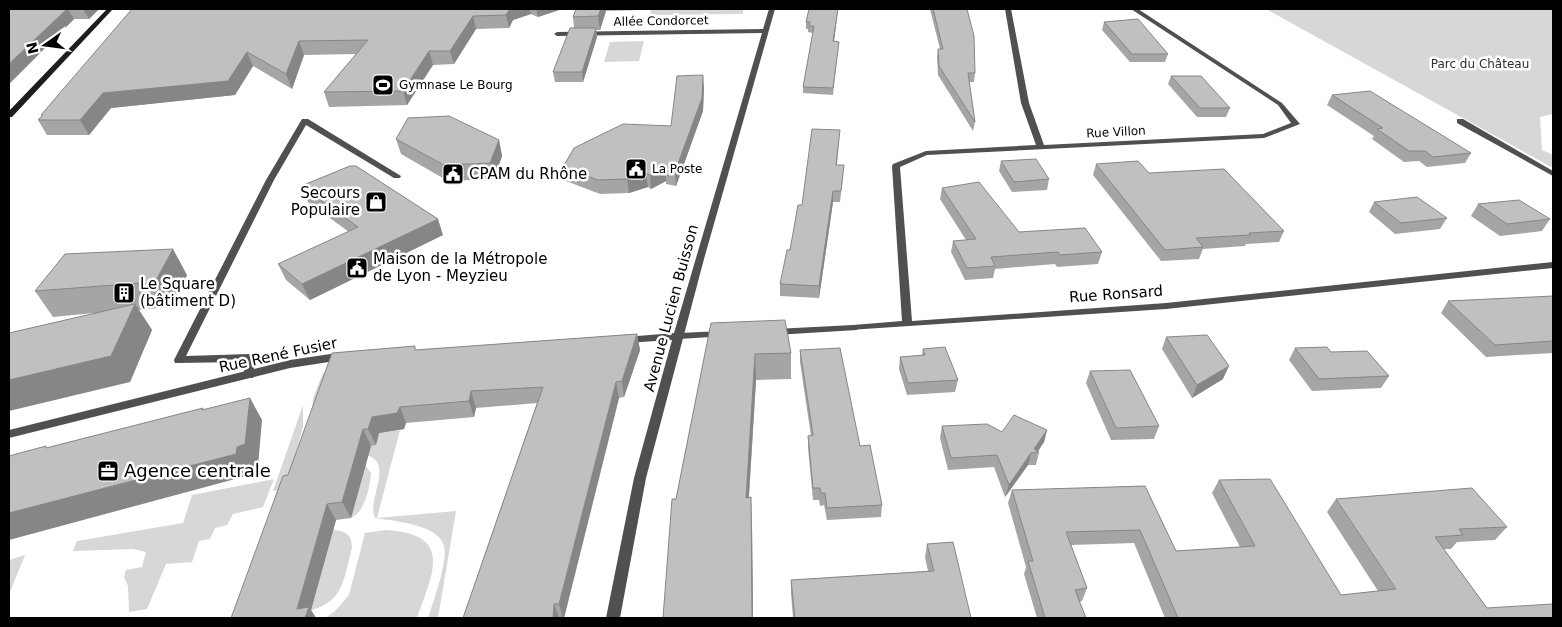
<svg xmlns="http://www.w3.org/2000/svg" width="1562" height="627" font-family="'DejaVu Sans',sans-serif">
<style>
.green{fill:#d7d7d7}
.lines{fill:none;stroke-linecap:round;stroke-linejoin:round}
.pedestrian{fill:#505050;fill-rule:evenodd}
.minor{fill:#505050;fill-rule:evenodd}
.secondary{fill:#1d1d1d;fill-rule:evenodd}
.wall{fill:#a5a5a5}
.shaded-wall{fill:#868686}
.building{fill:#c0c0c0;stroke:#868686}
.labels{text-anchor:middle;stroke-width:5;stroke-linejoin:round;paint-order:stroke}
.far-street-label{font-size:12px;fill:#000;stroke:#fff}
.far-park-label{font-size:12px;fill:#2e2e2e;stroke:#fff}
.far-poi-label{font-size:12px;fill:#000;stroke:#fff;text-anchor:start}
.poi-label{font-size:15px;fill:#000;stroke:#fff;text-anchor:start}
.street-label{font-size:15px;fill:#000;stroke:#fff}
.near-poi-label{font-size:18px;fill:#000;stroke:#fff;text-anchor:start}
</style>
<rect width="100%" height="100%" fill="#fff"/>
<g class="green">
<polygon points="651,9 743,9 743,14 650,15"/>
<polygon points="1266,9 1553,9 1553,114 1540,117 1542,150 1553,155 1553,168"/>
<polygon points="644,41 639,61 604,62 610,42"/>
<path d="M339,372L311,453L376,445L379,433L400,430L377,518L456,511L438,618H428C433,602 448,562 444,546C438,524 394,521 375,518C367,501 390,470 373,458C349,442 317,473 303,452L311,423L313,398L323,373Z"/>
<path d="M303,405V427L295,456L363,462L371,473C370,487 365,512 351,518L361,481L273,491Z"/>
<polygon points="274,479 263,507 233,514 227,525 215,528 210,539 199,541 192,562 166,564 147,609 129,612 128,586 124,577 126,570 142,567 146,552 133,549 73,551 77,541 183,523 192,495"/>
<path d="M335,530C347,532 352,535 352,548C341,592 342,605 293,615L332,534L318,531Z"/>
<path d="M386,530C454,534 433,573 417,618H325L335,611L349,595L365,533Z"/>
<polygon points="25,555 10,592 9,592 9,560"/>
</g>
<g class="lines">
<g class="pedestrian">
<polygon points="302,119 308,119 401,176 400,178 394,178 306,125 274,180 186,356 250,354 255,358 253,378 245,378 244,375 244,362 175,363 174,360 266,180"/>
<polygon points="853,325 858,328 857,330 775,335 770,332 775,329"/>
<polygon points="723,331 727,332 728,334 727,336 679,339 674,336 679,333"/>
</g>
<g class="minor">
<polygon points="769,9 775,9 704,259 646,478 620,618 606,618 634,478 672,340 625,343 620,340 625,337 674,333 762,33 557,36 554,34 557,32 763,29"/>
<polygon points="1005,9 1011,9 1029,103 1044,145 1263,134 1291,123 1278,105 1131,9 1138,9 1282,103 1300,124 1264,138 927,155 900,167 912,321 1166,303 1553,262 1553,268 1166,309 849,330 848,328 853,325 902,321 892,166 893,164 926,151 1036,145 1021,103"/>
<polygon points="1457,119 1463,119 1553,171 1553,176 1457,123"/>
<polygon points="344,352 349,356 348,359 290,368 9,438 9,430 290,360"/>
</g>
<polygon class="secondary" points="107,9 113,9 12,117 9,117 9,111"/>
</g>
<g class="wall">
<polygon points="9,9 99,9 89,19 74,19 9,84"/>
<polygon points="132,9 562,9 538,17 531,14 513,20 509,28 476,29 454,64 433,65 407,105 329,107 324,92 356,54 304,55 292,89 253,66 235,95 111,108 89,135 47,135 38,120"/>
<polygon points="576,9 640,9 640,10 606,11 600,30 596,30 597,37 583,82 555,82 553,72 574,28 573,17"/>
<polygon points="809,9 838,9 834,42 838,48 833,95 803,93 803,87 813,33 808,32 808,29 806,29 806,22"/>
<polygon points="930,9 967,9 975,73 974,82 969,82 975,122 973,131 938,75 937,57 938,49 940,49"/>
<polygon points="1104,22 1168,54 1165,62 1130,62 1102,30"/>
<polygon points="1171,76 1230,108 1226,117 1197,117 1168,84"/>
<polygon points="704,88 703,111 676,186 666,184 666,181 651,189 648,187 629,193 600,194 566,181 563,167 671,126"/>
<polygon points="1332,95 1471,153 1465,163 1427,167 1419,161 1404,162 1372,139 1374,136 1327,105"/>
<polygon points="396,139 499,140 502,156 494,179 448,181 401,154"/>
<polygon points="839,141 837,165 843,176 840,202 833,202 819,298 780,296 780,284 802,205"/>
<polygon points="1001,161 1049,179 1047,190 1012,192 999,171"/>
<polygon points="1096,164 1149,173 1284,231 1279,242 1246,244 1245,246 1203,249 1199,259 1161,261 1093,175"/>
<polygon points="301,186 443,235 310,300 286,280 278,264 349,232 308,202"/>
<polygon points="942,188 1019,232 1102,252 1098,264 1057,267 1055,264 995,269 993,278 965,280 951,252 953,241 966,240 940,199"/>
<polygon points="1374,202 1447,218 1440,229 1395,234 1369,212"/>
<polygon points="1478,204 1550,219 1542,231 1500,236 1471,216"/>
<polygon points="187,275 170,307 139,310 152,330 130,382 94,313 53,317 35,291"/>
<polygon points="1553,296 1553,353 1486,357 1441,313 1448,301"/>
<polygon points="711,323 791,353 791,379 756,380 749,497 752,524 753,618 663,618 676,499"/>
<polygon points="637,334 640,350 624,397 619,398 564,618 463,618 537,403 476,408 474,417 406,423 404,429 379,433 376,445 371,446 351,518 336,520 311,610 316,618 231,618 288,475 416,350"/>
<polygon points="1166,337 1223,379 1192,398 1162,349"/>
<polygon points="1295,348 1331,352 1389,376 1381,388 1312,391 1289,360"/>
<polygon points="923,349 958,380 955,392 907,395 899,369 900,357 922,355"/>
<polygon points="800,350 860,446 882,505 881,517 827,520 824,505 820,506 819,500 813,500 808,448 808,436 811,436 800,362"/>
<polygon points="1090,371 1159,426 1154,439 1111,440 1086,383"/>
<polygon points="942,426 1002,432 1047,430 1044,442 1037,451 1039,452 1036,465 1028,465 1005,497 994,467 948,470 940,438"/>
<polygon points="1219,480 1341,595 1378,591 1327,512 1336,499 1507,527 1495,540 1457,542 1451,549 1444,549 1487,608 1553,618 1165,618 1134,543 1071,545 1087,588 1082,601 1079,602 1086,618 1037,618 1024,574 1026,567 1008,503 1012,490 1145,486 1176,551 1240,547 1212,493"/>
<polygon points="927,544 971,618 793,618 791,593 791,580 928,571 925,557"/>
</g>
<g class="shaded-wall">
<polygon points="67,9 68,9 74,19 9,84 9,64"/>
<polygon points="83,9 99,9 89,19"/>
<polygon points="510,9 530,9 531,14 513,20 509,28 506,15"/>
<polygon points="536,9 562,9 538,17"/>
<polygon points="601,9 606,9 606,11 600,30 598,16"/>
<polygon points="838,9 833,48 833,41"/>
<polygon points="473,16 476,29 454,64 450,51"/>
<polygon points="596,28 597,37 583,82 582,72"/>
<polygon points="299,41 304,55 292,89 286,74"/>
<polygon points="429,51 433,65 407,105 403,91"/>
<polygon points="247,52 253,66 235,95 111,108 89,135 80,120 103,93"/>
<polygon points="703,75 704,88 703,111 676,186 675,172"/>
<polygon points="499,140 502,156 494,179 490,163"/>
<polygon points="665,167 666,181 651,189 650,175"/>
<polygon points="646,173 648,187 629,193 627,179"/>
<polygon points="833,191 833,202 819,298 819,286"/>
<polygon points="438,219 443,235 310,300 302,284"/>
<polygon points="173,249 187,275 170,307 155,282"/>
<polygon points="135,304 152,330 130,382 9,411 9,380"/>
<polygon points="637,334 640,350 624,397 622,381"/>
<polygon points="755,354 756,380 747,524 746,498"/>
<polygon points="1229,366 1223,379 1192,398 1197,385"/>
<polygon points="616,382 619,398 564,618 563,618 559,604"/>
<polygon points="471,391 476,408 474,417 469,401"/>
<polygon points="250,398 262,420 258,466 250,468 250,475 9,540 9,513 237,447"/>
<polygon points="400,407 406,423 404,429 379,433 376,445 368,429 372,417"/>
<polygon points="363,429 371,446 351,518 342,502"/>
<polygon points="1047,430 1044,442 1037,453 1034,449"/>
<polygon points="1031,453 1028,465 1005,497 1009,485"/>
<polygon points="751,497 752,524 753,618 752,618"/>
<polygon points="327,504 336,520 311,610 316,618 303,618 297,609"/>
<polygon points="554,604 559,618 553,618"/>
</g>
<g class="building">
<polygon points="9,9 67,9 9,64"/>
<polygon points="132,9 510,9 506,15 473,16 450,51 429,51 403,91 324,92 368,40 299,41 286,74 247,52 228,81 103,93 80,120 38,120 43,115 41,115"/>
<polygon points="576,9 601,9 598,16 573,17"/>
<polygon points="809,9 838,9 833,41 839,42 833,88 803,87 814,26 809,26 810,22 806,22"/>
<polygon points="933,9 967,9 974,36 975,73 968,73 975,122 939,66 938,49 943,49"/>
<polygon points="1138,19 1168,54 1132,54 1104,22"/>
<polygon points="570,28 596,28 582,72 553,72"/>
<polygon points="703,75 702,98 675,172 665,170 665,167 650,175 646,173 627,179 598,180 563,167 574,148 623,124 671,126 677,76"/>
<polygon points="1171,76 1201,76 1230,108 1200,108"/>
<polygon points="1370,91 1471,153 1433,157 1425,151 1409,151 1377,129 1383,128 1332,95"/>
<polygon points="449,116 499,140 490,163 444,165 396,139 408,118"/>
<polygon points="812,129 840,130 836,165 844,165 841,191 833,191 819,286 780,284 787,250 790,250 798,205 802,205"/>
<polygon points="1036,159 1049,179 1014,182 1001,161"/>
<polygon points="1138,161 1149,173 1224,169 1284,231 1249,233 1250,235 1196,238 1203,247 1165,250 1096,164"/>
<polygon points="350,166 356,166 438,219 302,284 278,264 358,227 301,186"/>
<polygon points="979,182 1019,232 1085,228 1102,252 1060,255 1058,252 991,257 995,266 967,268 953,241 976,239 942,188"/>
<polygon points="1417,197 1447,218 1401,223 1374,202"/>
<polygon points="1519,200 1550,219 1507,224 1478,204"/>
<polygon points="173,249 155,282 35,291 65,254"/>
<polygon points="1553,296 1553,341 1495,345 1448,301"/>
<polygon points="135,304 111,356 9,380 9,333"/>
<polygon points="785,320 791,353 755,354 746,498 751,497 752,618 663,618 672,499 676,499 711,323"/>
<polygon points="637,334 622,381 616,382 559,604 554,604 553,618 463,618 543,387 471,391 469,401 400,407 397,413 372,417 368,429 363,429 342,502 327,504 297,609 309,607 305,618 231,618 283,476 288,475 332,353 415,346 415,350"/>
<polygon points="1207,335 1229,366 1197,385 1166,337"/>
<polygon points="945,347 958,380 908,383 900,357 925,355 923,349"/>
<polygon points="1327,347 1331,352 1367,351 1389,376 1319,379 1295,348"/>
<polygon points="840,348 860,446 870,445 882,505 827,508 825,493 821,493 820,488 813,488 808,436 813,435 800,350"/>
<polygon points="1130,370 1159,426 1116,428 1090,371"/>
<polygon points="250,398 245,444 237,447 236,454 9,513 9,456 46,446 46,448 203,408 202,410"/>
<polygon points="1014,415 1047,430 1034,449 1039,452 1031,453 1009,485 997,455 951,458 942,426 987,424 1002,432"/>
<polygon points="1270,479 1341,595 1396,589 1336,499 1472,488 1507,527 1459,529 1463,535 1435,537 1487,608 1553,604 1553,618 1178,618 1140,530 1066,532 1087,588 1075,590 1086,618 1045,618 1028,561 1033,561 1012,490 1145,486 1176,551 1255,546 1219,480"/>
<polygon points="953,542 971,618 795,618 791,580 934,571 927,544"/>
</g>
<defs>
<g id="stadium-square" transform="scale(1.125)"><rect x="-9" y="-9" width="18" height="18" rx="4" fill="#000" stroke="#fff"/><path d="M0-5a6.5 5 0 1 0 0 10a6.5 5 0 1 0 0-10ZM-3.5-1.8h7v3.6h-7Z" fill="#fff"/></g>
<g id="civic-square" transform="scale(1.125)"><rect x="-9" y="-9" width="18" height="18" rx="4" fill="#000" stroke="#fff"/><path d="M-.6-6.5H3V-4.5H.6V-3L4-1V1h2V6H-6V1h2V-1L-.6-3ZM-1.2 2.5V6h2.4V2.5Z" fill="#fff"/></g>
<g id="shop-square" transform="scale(1.125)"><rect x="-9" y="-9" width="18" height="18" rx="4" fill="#000" stroke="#fff"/><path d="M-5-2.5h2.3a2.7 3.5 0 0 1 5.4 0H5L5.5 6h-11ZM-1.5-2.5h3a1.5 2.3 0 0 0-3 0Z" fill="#fff"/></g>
<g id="building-square" transform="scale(1.125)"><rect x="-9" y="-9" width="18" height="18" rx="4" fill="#000" stroke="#fff"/><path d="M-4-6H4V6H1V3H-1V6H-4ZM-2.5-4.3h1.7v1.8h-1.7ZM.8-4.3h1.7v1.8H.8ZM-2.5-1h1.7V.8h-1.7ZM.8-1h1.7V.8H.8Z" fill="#fff"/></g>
<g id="office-square" transform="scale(1.125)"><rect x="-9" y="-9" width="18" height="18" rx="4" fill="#000" stroke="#fff"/><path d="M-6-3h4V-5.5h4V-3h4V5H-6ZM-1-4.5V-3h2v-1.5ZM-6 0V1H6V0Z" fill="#fff"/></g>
</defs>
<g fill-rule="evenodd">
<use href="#stadium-square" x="383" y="85"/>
<use href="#civic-square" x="636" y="169"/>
<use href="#civic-square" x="453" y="174"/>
<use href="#shop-square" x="376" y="202"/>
<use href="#civic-square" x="357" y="268"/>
<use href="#building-square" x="124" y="293"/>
<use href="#office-square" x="108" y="471"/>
</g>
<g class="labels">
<g class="far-street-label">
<text transform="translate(661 21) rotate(-1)" y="4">Allée Condorcet</text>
<text transform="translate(1116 132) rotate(-3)" y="4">Rue Villon</text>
</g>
<g class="far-park-label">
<text x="1480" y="68">Parc du Château</text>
</g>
<g class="far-poi-label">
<text x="399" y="89">Gymnase Le Bourg</text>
<text x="652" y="173">La Poste</text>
</g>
<g class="poi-label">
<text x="469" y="179">CPAM du Rhône</text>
<text x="360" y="198" text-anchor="end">Secours<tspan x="360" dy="17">Populaire</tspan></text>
<text x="373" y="264">Maison de la Métropole<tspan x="373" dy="17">de Lyon - Meyzieu</tspan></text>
<text x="140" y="289">Le Square<tspan x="140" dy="17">(bâtiment D)</tspan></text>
</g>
<g class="street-label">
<text transform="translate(1116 294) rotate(-4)" y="5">Rue Ronsard</text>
<text transform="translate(671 308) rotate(-75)" y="5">Avenue Lucien Buisson</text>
<text transform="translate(278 355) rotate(-12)" y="5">Rue René Fusier</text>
</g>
<g class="near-poi-label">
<text x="124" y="477">Agence centrale</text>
</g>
</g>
<rect width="1562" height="627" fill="none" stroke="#000000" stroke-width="20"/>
<g transform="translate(45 45) rotate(256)" stroke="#ffffff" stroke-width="4" paint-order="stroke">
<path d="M0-4L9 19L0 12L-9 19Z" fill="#000000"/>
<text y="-8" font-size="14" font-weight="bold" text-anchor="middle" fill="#000000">N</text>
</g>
</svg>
